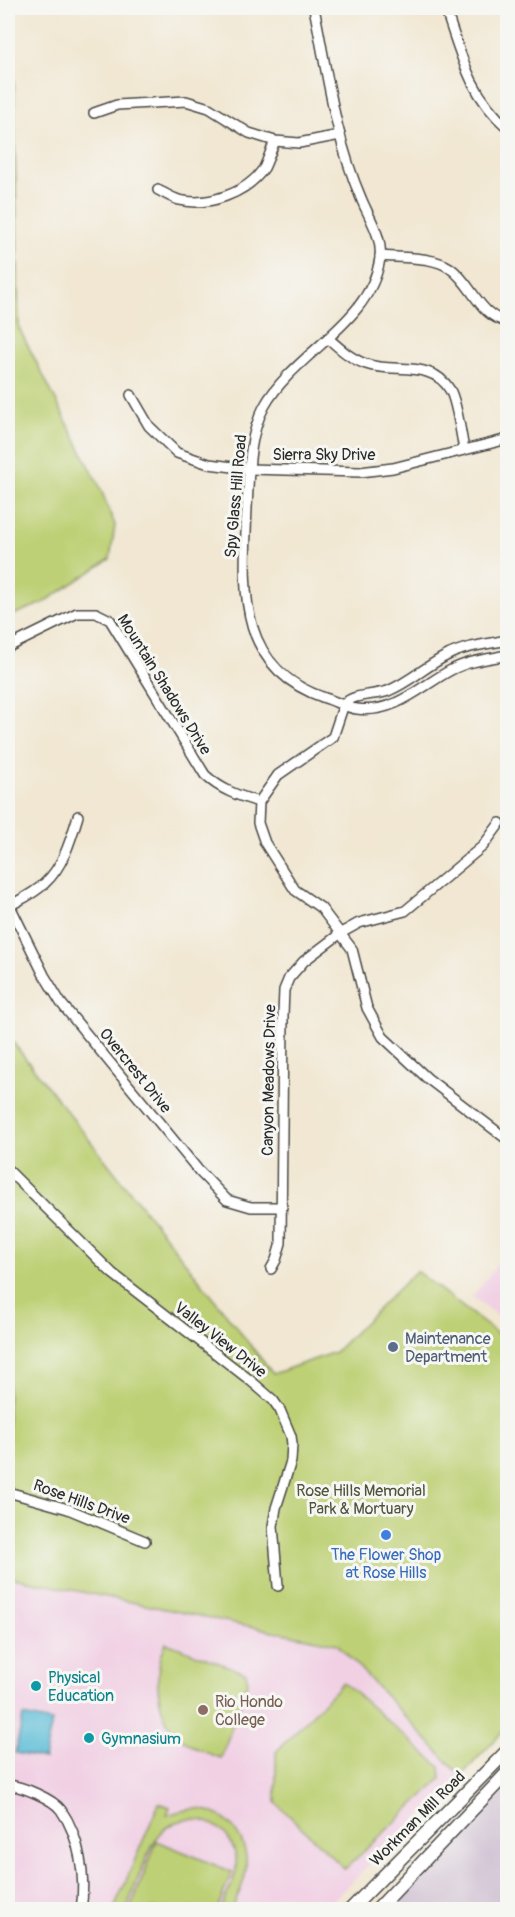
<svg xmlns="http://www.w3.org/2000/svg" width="515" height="1917" font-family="Pangolin,sans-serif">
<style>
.built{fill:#f1d0e4}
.industrial{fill:#cebed1}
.green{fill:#bdd074;stroke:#747e50;stroke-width:1.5}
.water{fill:#58bbd7;stroke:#427381;stroke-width:1.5}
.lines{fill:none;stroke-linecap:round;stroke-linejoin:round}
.minor-casing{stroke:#494744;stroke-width:12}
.secondary-casing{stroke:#494744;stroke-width:15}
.minor{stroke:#fff;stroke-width:9}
.secondary{stroke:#fff;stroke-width:12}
.service-dot{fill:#5c6f8a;stroke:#f6f6f2;stroke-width:2}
.shop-dot{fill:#3f7fe0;stroke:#f6f6f2;stroke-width:2}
.culture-dot{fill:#0f9aa8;stroke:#f6f6f2;stroke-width:2}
.education-dot{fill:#8d6e63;stroke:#f6f6f2;stroke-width:2}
.labels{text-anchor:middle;stroke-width:6;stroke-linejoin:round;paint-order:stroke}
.street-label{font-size:16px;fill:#2b2b2b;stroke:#f6f6f2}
.service-label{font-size:16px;fill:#4e5e75;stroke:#f6f6f2;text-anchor:start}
.park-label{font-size:16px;fill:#50543d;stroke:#f6f6f2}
.shop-label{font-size:16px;fill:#366cbe;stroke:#f6f6f2}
.culture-label{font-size:16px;fill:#0d838f;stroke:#f6f6f2;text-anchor:start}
.education-label{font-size:16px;fill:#785e54;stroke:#f6f6f2;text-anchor:start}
</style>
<rect width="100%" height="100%" fill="#f6f6f2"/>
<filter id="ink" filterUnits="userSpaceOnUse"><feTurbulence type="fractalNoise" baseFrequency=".0167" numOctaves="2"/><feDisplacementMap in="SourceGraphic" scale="12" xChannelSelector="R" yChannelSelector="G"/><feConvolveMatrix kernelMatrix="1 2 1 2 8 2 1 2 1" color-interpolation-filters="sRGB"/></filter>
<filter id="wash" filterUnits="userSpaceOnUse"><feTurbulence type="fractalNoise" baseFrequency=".008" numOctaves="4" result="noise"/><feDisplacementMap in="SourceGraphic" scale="24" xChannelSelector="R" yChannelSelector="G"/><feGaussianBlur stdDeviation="1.35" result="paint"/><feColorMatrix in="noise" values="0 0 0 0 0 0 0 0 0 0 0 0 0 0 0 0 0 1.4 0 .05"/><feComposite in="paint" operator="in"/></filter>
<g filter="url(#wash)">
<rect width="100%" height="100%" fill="#f1e7d2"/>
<g class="built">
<polygon points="507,1252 507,1323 472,1297"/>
<polygon points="8,1577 337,1644 461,1776 324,1909 8,1909"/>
</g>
<polygon class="industrial" points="507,1788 507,1909 390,1909"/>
<g class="green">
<polygon points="8,8 12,8 19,328 100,487 115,525 110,559 43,603 8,617"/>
<polygon points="8,1036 273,1374 335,1352 416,1271 507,1341 507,1727 461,1776 337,1644 8,1577"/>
<path d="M166,1643L246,1673L248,1682L221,1758C209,1754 197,1750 186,1742C155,1722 152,1674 166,1643Z"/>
<polygon points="343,1682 440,1767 441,1779 345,1869 276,1803 276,1752"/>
<path d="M159,1803L170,1807L167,1815C177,1812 188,1808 199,1809C229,1813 249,1841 246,1870C245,1883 237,1897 232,1909H220C226,1895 238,1877 236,1861C234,1823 187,1805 161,1833C149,1846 134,1891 126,1909H114Z"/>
<polygon points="157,1841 232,1872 217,1909 130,1909"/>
</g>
<polygon class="water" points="23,1716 52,1722 44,1759 15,1753"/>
</g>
<g filter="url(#ink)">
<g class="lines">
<g class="minor-casing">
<g id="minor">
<path d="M314,8C327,71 335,138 361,198C368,216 383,237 380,258C371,324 294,352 264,407C248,437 249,474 247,508C244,585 234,667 325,698C335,701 347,708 357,709C395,714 421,686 451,670C468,661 488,659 508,655"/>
<path d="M445,8C461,54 469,94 508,128"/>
<polyline points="94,113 117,105 186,101 209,108 249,133 275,141 299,143 340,135"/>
<path d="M158,190C164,193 172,198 179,200C208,207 247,193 264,168C268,160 271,150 275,141"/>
<path d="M380,256C401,258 433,256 450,268C473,284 478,316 508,322"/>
<path d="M328,338C339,348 351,359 366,364C394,374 432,359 450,390C457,402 461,435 464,449"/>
<polyline points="131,395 149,426 177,453 209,464 249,469 360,472 393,468 508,439"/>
<path d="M8,647L77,613H96L110,620L205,775C221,790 239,796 259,802"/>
<polyline points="344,704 333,737 278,775 259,802 258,823 265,843 295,890 321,908 352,949 367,1008 383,1037 427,1078 508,1140"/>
<path d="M344,704C355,693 374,696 388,691C410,682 427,665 448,655C466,646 488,644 508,640"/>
<polyline points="8,902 44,975 61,1003 199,1171 227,1200 251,1207 282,1207"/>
<path d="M9,906C22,899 35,893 45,883C63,867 71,839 78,816"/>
<polyline points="8,1170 112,1273 251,1381 273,1400 280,1410 291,1436 292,1444 291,1461 276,1508 273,1526 278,1586"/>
<polyline points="271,1269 276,1260 281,1243 283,1015 284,990 289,978 304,961 341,933 359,923 405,911 483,846 500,823"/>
<polyline points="8,1492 68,1509 145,1541"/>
<path d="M8,1785C22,1786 53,1799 61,1810C80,1837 86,1878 81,1910"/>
</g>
</g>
<g class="secondary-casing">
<g id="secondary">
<polyline points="350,1910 508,1750"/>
<polyline points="377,1910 508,1772"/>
</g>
</g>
<use href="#minor" class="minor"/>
<use href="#secondary" class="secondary"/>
</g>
</g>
<circle class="service-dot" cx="393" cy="1347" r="6"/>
<circle class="shop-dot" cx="386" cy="1535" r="6"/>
<g class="culture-dot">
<circle cx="36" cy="1686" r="6"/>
<circle cx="89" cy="1738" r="6"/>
</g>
<circle class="education-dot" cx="203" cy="1710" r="6"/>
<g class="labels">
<g class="street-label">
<text x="324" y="460">Sierra Sky Drive</text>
<text transform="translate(235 496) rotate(-85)" y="6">Spy Glass Hill Road</text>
<text transform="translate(165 684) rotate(58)" y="6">Mountain Shadows Drive</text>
<text transform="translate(136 1070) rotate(51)" y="6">Overcrest Drive</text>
<text transform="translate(268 1080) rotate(-89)" y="6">Canyon Meadows Drive</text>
<text transform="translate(221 1339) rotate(38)" y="6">Valley View Drive</text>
<text transform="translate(82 1501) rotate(20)" y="6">Rose Hills Drive</text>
<text transform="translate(417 1818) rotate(-45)" y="6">Workman Mill Road</text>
</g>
<g class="service-label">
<text x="405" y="1344">Maintenance<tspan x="405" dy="18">Department</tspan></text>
</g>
<g class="park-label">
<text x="361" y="1496">Rose Hills Memorial<tspan x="361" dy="18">Park &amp; Mortuary</tspan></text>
</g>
<g class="shop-label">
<text x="386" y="1560">The Flower Shop<tspan x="386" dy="18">at Rose Hills</tspan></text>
</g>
<g class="culture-label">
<text x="48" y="1683">Physical<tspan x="48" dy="18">Education</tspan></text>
<text x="101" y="1744">Gymnasium</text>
</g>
<g class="education-label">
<text x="215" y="1707">Rio Hondo<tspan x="215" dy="18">College</tspan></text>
</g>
</g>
<rect width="515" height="1917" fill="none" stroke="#f6f6f2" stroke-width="30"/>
</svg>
